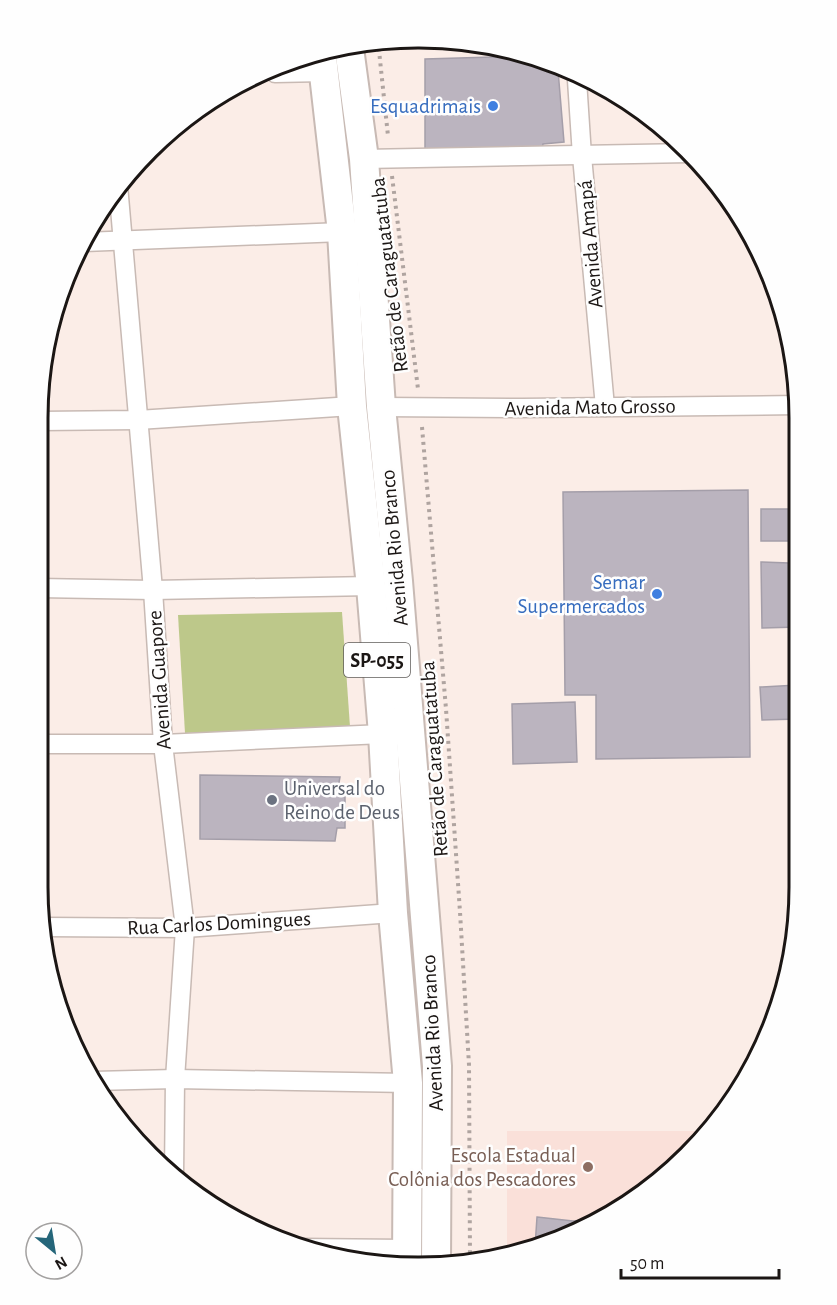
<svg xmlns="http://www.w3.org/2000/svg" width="837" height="1305" font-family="'Alegreya Sans',sans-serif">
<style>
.education{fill:#fae0d9}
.green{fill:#bdc88a}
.building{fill:#bbb4bf;stroke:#a49ea9;stroke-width:1.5}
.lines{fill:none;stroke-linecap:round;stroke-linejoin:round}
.minor-casing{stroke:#c8bab4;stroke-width:21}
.primary-casing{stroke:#c8bab4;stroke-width:32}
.path{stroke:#afa4a0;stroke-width:4;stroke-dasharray:3 4.5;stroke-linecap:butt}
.minor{stroke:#fff;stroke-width:18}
.primary{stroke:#fff;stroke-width:28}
.shop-dot{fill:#3f7fe0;stroke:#fefefe;stroke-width:2}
.worship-dot{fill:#6b7280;stroke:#fefefe;stroke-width:2}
.education-dot{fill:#8d6e63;stroke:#fefefe;stroke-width:2}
.labels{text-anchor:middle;stroke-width:5;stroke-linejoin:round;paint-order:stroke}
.shield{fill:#fefefe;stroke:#5f5c5a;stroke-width:1.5}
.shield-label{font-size:20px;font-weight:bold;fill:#1b1614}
.shop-label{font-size:21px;fill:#366cbe;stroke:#fefefe;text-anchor:end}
.street-label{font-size:21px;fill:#1b1614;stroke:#fefefe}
.worship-label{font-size:21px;fill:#5b616d;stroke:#fefefe;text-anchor:start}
.education-label{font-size:21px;fill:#785e54;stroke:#fefefe;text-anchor:end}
.rim{fill:none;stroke:#1b1614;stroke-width:3}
</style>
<rect width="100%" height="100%" fill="#fbede7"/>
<polygon class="education" points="507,1131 708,1131 630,1203 517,1254 507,1256"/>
<polygon class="green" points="342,612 350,727 185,733 178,615"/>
<g class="building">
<polygon points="528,56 558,70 564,142 543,144 542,150 425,152 425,59"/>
<polygon points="748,490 750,757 596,759 596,695 565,695 563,492"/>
<rect x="761" y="509" width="37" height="32"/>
<polygon points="761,562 789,563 791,597 798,597 798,627 762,628"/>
<polygon points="797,685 797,719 762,720 760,687"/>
<polygon points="575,702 577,762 513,764 512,704"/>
<polygon points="200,775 340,777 338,788 345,790 345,828 337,828 335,841 200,839"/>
<polygon points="537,1217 573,1221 595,1219 535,1247"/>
</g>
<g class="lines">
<g class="minor-casing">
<g id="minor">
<polyline points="275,73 324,72"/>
<polyline points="577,80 582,156 605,407"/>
<polyline points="364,159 690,153"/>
<polyline points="118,185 153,590 163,744 185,928 175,1079 174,1175"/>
<polyline points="84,242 342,232"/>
<polyline points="381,407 522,408 799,405"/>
<polyline points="40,421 138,420 352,406"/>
<polyline points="39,588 153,590 371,586"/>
<polyline points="38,744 163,744 383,734"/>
<polyline points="44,927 185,928 393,913"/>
<polyline points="94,1081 175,1079 408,1083"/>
<polyline points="300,1248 407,1249"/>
</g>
</g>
<g class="primary-casing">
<g id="primary">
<polyline points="349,48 364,159 381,407 398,581 437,1066 436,1265"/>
<polyline points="322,57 342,232 352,406 371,586 383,734 393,913 408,1083 407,1266"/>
</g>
</g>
<g class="path">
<polyline points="378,41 388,136"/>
<polyline points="392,176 418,389"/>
<polyline points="422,427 446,709 460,912 469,1065 470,1261"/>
</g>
<use href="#minor" class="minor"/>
<use href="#primary" class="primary"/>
</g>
<g class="shop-dot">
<circle cx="493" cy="106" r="6"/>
<circle cx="657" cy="594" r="6"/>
</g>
<circle class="worship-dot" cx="272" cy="800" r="6"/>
<circle class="education-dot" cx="588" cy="1167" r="6"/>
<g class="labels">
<rect class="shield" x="344" y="643" width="66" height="34" rx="4.5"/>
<g class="shield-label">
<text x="377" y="667">SP-055</text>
</g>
<g class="shop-label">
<text x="481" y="113">Esquadrimais</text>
<text x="645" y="589">Semar<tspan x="645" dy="24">Supermercados</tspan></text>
</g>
<g class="street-label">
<text transform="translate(590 244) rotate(-95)" y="7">Avenida Amapá</text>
<text transform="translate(389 275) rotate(-97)" y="7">Retão de Caraguatatuba</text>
<text transform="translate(590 407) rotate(-1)" y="7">Avenida Mato Grosso</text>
<text transform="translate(394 548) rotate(-95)" y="7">Avenida Rio Branco</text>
<text transform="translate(159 680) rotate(-94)" y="7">Avenida Guapore</text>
<text transform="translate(434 759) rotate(-94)" y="7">Retão de Caraguatatuba</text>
<text transform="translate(219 923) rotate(-3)" y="7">Rua Carlos Domingues</text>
<text transform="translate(432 1033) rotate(-93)" y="7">Avenida Rio Branco</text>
</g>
<g class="worship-label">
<text x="284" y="795">Universal do<tspan x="284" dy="24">Reino de Deus</tspan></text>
</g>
<g class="education-label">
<text x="576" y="1162">Escola Estadual<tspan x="576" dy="24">Colônia dos Pescadores</tspan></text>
</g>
</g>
<path d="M0 0H837V1305H0ZM418 48H419A370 370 0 0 1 789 418V887A370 370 0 0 1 419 1257H418A370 370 0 0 1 48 887V418A370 370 0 0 1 418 48Z" fill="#fefefe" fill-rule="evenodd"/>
<path class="rim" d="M418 48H419A370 370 0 0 1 789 418V887A370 370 0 0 1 419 1257H418A370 370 0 0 1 48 887V418A370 370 0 0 1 418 48Z"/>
<g transform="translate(54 1251) rotate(150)"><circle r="28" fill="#fefefe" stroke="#a3a1a0" stroke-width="1.5"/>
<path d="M0-4.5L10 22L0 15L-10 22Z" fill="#25667a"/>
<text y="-9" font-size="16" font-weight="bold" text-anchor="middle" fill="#1b1614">N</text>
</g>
<path d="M621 1269v9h158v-9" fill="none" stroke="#1b1614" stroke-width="3"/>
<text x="630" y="1269" font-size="18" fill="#1b1614" stroke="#fefefe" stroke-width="4.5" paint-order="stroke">50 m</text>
</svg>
